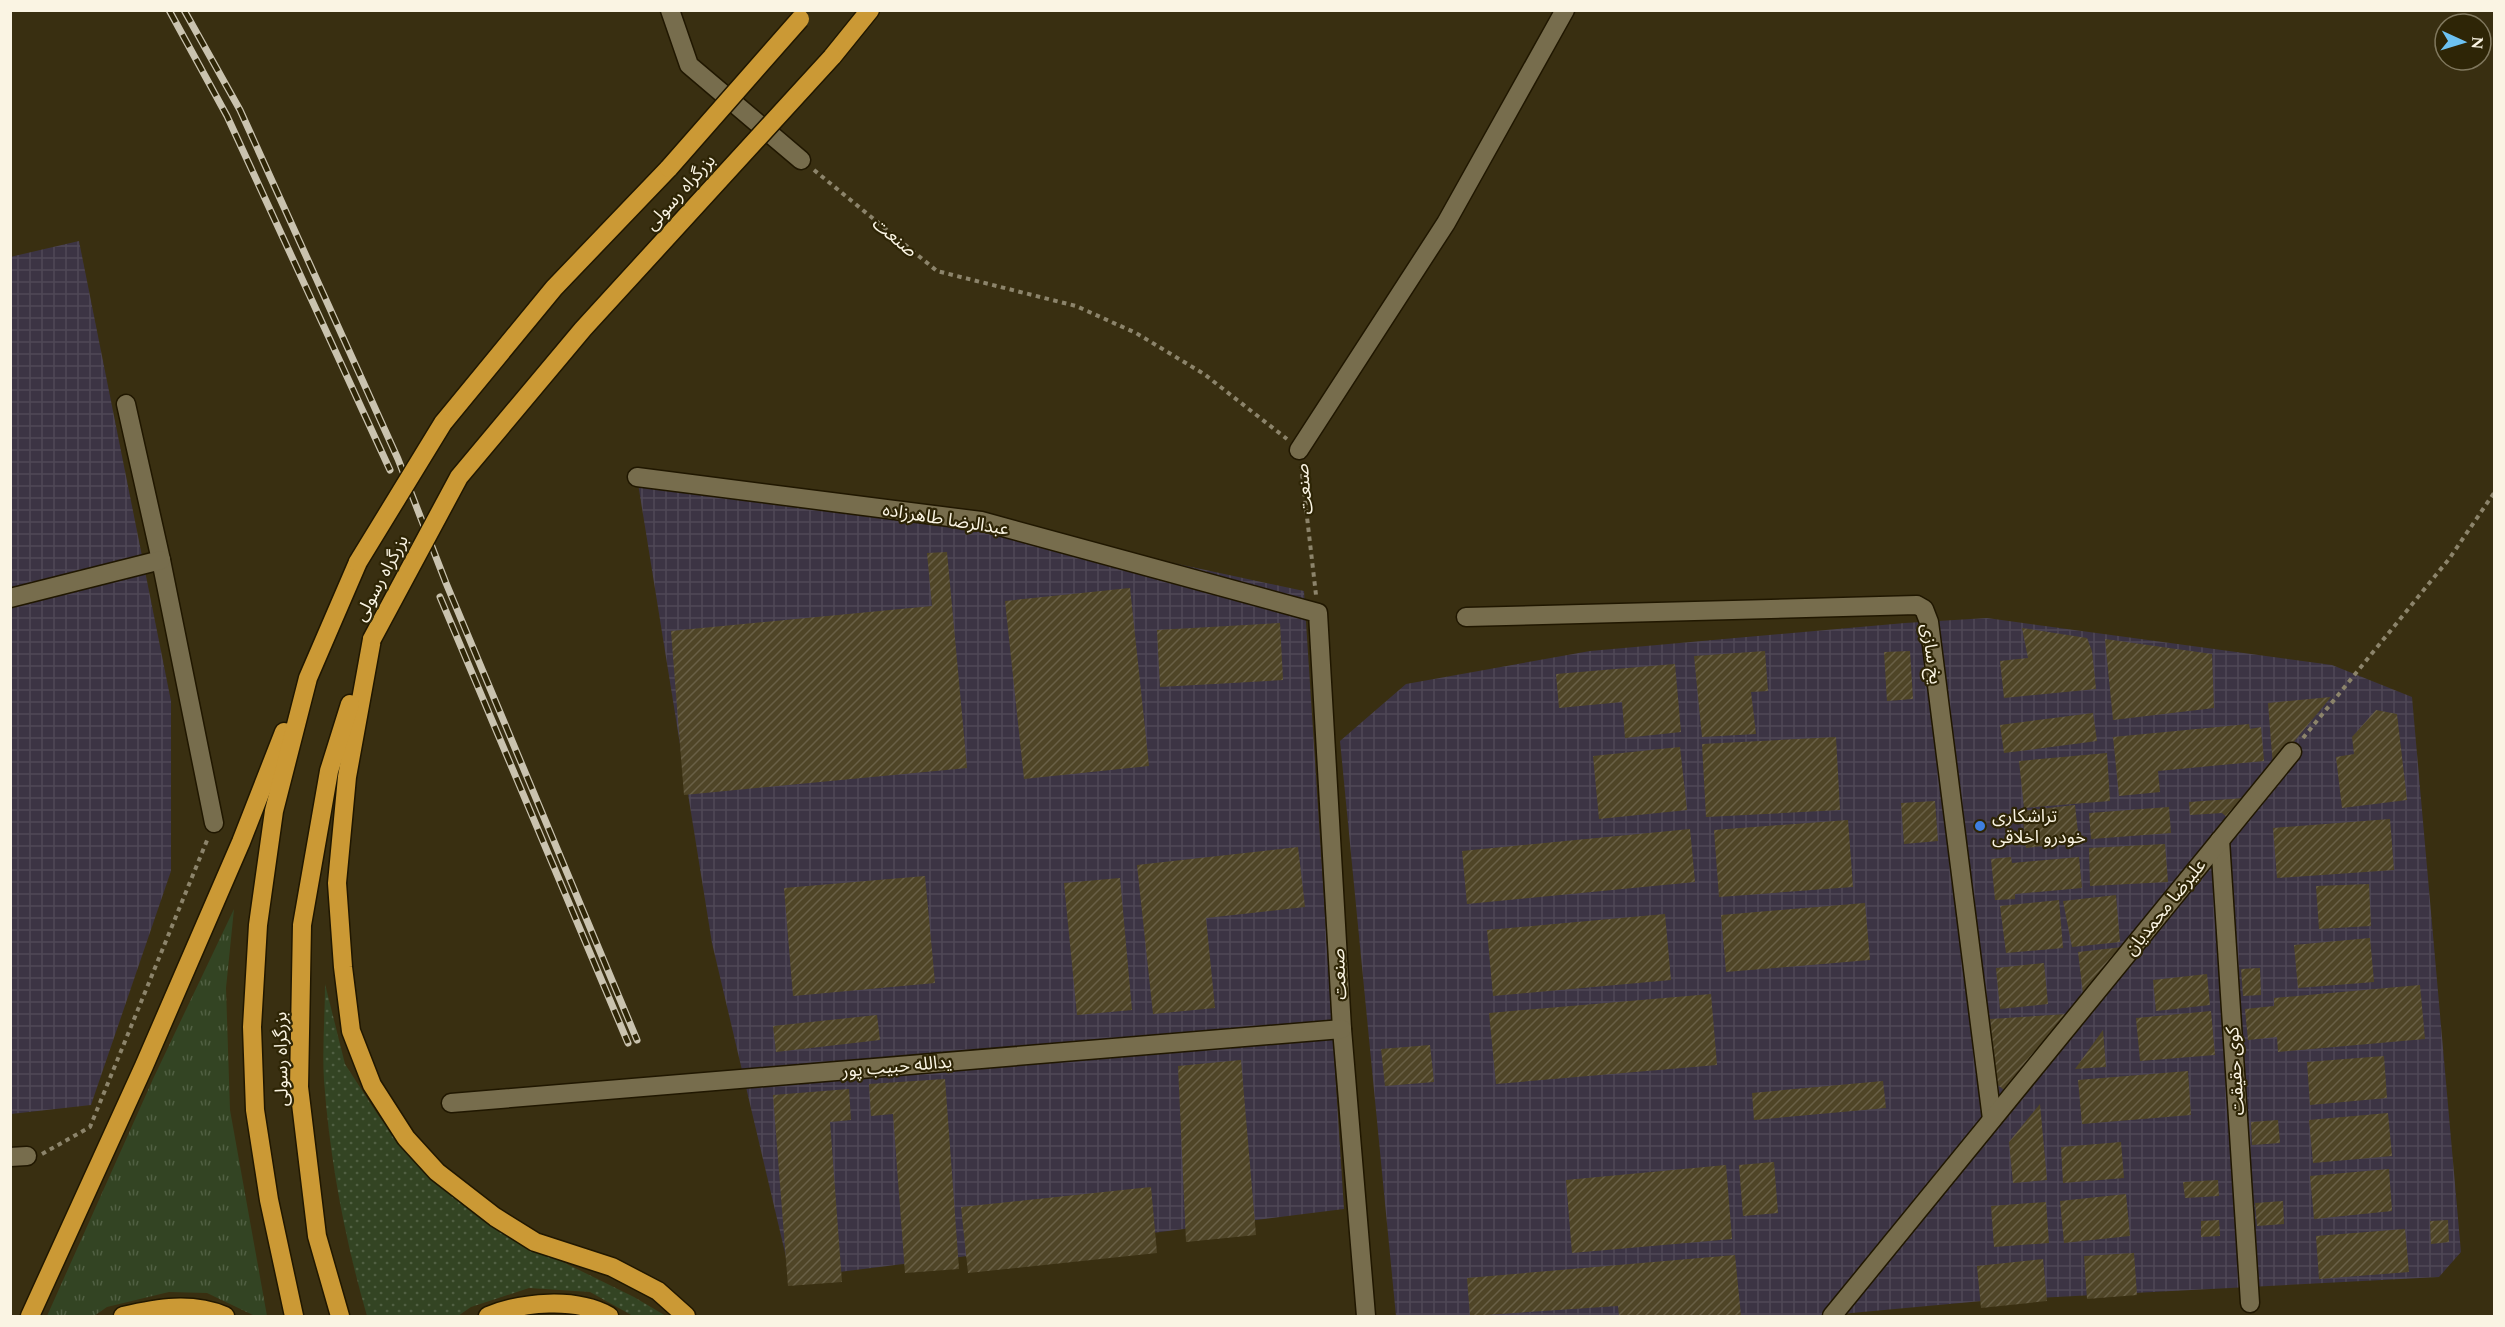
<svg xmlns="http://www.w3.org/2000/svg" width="2505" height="1327" font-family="Spectral,'Noto Sans Arabic',serif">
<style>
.industrial{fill:url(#industrial-grid)}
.grass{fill:url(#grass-tufts)}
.park{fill:url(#park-dots)}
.building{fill:url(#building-hatch)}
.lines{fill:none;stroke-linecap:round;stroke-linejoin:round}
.minor-casing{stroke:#201700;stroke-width:21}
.highway-casing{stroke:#201700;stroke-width:21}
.path{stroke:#8c846b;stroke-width:4;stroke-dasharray:4.5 4.5;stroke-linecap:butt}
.minor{stroke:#776d4d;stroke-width:18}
.highway{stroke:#cb9935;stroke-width:18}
.rail-casing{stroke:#cac3af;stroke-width:7}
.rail{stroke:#2e2506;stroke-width:4.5;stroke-dasharray:14;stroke-linecap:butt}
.highway-bridge-casing{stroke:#201700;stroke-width:21;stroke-linecap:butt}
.highway-bridge{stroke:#cb9935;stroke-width:18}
.shop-dot{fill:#3f7fe0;stroke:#2e2506;stroke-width:2}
.labels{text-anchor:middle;stroke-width:4.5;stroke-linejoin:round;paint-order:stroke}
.street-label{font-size:18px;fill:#faf4e3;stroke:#2e2506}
.poi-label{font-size:18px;fill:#faf4e3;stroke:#2e2506;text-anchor:start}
</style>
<defs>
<pattern id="industrial-grid" width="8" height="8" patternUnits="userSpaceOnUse" patternTransform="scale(1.5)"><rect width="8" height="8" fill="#3c3444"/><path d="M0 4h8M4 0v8" fill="none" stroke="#4f4856"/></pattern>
<pattern id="grass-tufts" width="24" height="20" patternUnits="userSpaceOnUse" patternTransform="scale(1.5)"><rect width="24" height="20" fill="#334423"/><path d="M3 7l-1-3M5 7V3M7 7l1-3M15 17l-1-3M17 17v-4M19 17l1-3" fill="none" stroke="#516043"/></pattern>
<pattern id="park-dots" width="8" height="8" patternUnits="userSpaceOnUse" patternTransform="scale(1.5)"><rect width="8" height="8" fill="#334423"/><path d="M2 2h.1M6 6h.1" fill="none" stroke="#516043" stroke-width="1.8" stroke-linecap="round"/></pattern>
<pattern id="building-hatch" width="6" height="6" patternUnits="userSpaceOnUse" patternTransform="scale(1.5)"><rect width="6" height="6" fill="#4f4527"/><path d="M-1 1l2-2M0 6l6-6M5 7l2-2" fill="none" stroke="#696046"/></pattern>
</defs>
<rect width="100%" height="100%" fill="#392f11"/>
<g class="industrial">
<polygon points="79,241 171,701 171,871 91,1105 11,1114 10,257"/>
<polygon points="637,477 992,524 1304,591 1344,1209 791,1278 712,943"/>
<polygon points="1987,618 2332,665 2412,697 2461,1252 2439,1277 1982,1301 1819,1316 1396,1316 1340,741 1406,684 1590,651 1905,623"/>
</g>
<polygon class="grass" points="234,909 226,988 230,1110 267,1316 255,1316 207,1293 169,1292 107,1307 94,1316 47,1316 153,1079"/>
<path class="park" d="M325,984L345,1064L378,1115L429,1178L508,1235L634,1297L666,1316H633L590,1292L529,1288L471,1307L458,1316H367C345,1240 330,1161 324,1081C322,1049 325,1016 325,984Z"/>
<g class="building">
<polygon points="947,552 967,768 684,795 671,631 932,606 927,553"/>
<polygon points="1130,588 1149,766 1024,779 1005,601"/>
<polygon points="1280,623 1283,680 1160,687 1157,630"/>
<polygon points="2022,628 2087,638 2092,651 2096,689 2004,698 2000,661 2028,658"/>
<polygon points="2105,639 2212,654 2214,708 2113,720"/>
<polygon points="1765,651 1768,691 1751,692 1756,734 1702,737 1694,656"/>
<polygon points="1910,651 1913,699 1887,701 1884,652"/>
<polygon points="1675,664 1681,732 1625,738 1622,702 1559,708 1556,674"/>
<polygon points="2331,697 2273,767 2268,703"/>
<polygon points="2376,710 2397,714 2407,800 2342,808 2336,757 2354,754 2352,737"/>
<polygon points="2093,713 2097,741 2004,753 2000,725"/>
<polygon points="2249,724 2250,729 2261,727 2264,761 2158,771 2160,792 2119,796 2113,737"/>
<polygon points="1836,737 1840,810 1706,817 1702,744"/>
<polygon points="1680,747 1687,810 1599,819 1593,756"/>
<polygon points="2107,753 2110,801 2024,808 2019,761"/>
<polygon points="2245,798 2228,818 2222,813 2190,815 2189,802"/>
<polygon points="1935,801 1938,841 1904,844 1901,803"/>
<polygon points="2075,805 2079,842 2026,848 2022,811"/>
<polygon points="2169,807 2171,833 2091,839 2089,813"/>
<polygon points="2390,819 2394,870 2277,878 2273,828"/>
<polygon points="1848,820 1853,887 1719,897 1714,830"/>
<polygon points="1690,829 1695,882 1467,904 1462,851"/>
<polygon points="2165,844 2168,882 2090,886 2089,848"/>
<polygon points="1298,847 1305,907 1206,918 1215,1008 1153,1014 1137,865"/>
<polygon points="2011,857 2012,863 2079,857 2082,888 2015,894 2015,899 1995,900 1991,859"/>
<polygon points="925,876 935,983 793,996 784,888"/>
<polygon points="1120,878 1132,1010 1077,1015 1064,883"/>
<polygon points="2369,884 2371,926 2319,929 2316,886"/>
<polygon points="2116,895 2120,942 2072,947 2063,901"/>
<polygon points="2059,900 2063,948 2006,953 2000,906"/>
<polygon points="1865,903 1870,960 1726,972 1721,915"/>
<polygon points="1665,914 1671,980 1493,996 1487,930"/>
<polygon points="2370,938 2374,982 2298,988 2294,945"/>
<polygon points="2123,947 2083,994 2078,952"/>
<polygon points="2044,963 2048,1004 2000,1009 1996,968"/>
<polygon points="2260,968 2261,995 2243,996 2241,969"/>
<polygon points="2207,974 2210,1005 2156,1011 2153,980"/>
<polygon points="2420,985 2425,1039 2278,1052 2277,1037 2248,1040 2245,1009 2274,1006 2274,998"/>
<polygon points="1711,994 1717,1065 1496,1084 1489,1013"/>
<polygon points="2211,1011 2215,1055 2140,1061 2136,1018"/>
<polygon points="2067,1014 2007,1092 1995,1083 1990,1019"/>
<polygon points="877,1015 880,1040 776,1052 773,1026"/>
<polygon points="2103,1030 2106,1067 2075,1069"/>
<polygon points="1430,1045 1434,1082 1385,1086 1381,1049"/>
<polygon points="2384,1056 2387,1098 2310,1105 2307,1062"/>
<polygon points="1241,1060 1256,1235 1186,1242 1178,1066"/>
<polygon points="2188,1071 2191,1115 2082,1124 2078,1080"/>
<polygon points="945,1079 959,1269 905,1273 893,1114 871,1116 869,1084"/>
<polygon points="1883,1081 1886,1108 1754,1120 1752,1093"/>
<polygon points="849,1089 851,1120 830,1122 842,1282 788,1286 773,1095"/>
<polygon points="2040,1104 2047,1180 2013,1183 2009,1142"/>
<polygon points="2388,1113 2392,1156 2313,1163 2309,1120"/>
<polygon points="2278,1120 2280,1143 2252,1145 2251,1122"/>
<polygon points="2121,1142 2124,1178 2063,1183 2061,1147"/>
<polygon points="1774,1162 1778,1213 1743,1216 1739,1165"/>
<polygon points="1726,1165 1732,1239 1572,1253 1566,1180"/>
<polygon points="2389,1169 2392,1211 2314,1219 2310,1176"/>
<polygon points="2218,1180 2219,1196 2185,1198 2183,1182"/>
<polygon points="1151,1187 1157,1253 968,1273 961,1207"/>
<polygon points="2126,1194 2130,1236 2064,1243 2060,1201"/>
<polygon points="2283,1201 2284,1224 2257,1226 2255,1203"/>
<polygon points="2046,1202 2049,1243 1994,1247 1991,1206"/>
<polygon points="2219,1220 2220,1236 2201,1237 2201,1221"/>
<polygon points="2448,1220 2449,1242 2431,1244 2430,1221"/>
<polygon points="2405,1229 2409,1272 2319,1279 2316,1236"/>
<polygon points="2134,1253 2137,1295 2087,1299 2084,1256"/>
<polygon points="1735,1255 1741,1316 1619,1316 1618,1306 1470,1316 1467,1278"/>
<polygon points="2043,1259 2047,1301 1981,1308 1977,1266"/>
</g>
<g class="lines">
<g class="minor-casing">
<g id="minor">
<polyline points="670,10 689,65 801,160"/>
<polyline points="126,404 161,560 214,823"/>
<polyline points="1299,450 1446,223 1565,10"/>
<polyline points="637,477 981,521 1318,613 1342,1029 1366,1316"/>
<polyline points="10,598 161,560"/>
<polyline points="1466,617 1917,605 1924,609 1929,622 1992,1119"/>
<polyline points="2220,840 2250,1303"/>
<polyline points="451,1103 1342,1029"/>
<polyline points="10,1157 27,1156"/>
<polyline points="1832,1316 2292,752"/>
</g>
</g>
<g class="highway-casing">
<g id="highway">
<polyline points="832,57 870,10"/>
<polyline points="443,423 554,288 669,168"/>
<polyline points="372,639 347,777 337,883 343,967 351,1031 372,1085 406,1138 437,1172 495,1217 535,1242 612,1267 658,1291 686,1316"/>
<polyline points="30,1316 144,1066 241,842 284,732"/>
<path d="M123,1316C158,1308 191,1302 225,1316"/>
<polyline points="294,1316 269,1200 255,1110 252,1027 258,925 274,811 308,678 358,562"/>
<polyline points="340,1316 317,1236 299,1087 302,925 329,771 350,704"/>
<path d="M488,1316C523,1302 575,1297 609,1316"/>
</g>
</g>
<g class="path">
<polyline points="814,170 937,271 1076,306 1136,333 1204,374 1287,439"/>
<polyline points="1301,465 1316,595"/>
<polyline points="2303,738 2449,559 2494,493"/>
<polyline points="42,1154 90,1127 208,838"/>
</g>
<use href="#minor" class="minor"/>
<use href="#highway" class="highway"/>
<g class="rail-casing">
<g id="rail">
<polyline points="169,10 227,116 390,470"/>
<polyline points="184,10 240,110 398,459 446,583 637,1040"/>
<polyline points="440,597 628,1043"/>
</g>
</g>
<use href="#rail" class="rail"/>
<g class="highway-bridge-casing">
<g id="highway-bridge">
<polyline points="669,168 800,19"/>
<polyline points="358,562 443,423"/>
<polyline points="372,639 459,477 583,329 832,57"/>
</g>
</g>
<use href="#highway-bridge" class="highway-bridge"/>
</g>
<circle class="shop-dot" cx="1980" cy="826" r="6"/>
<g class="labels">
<g class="street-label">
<text transform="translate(680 192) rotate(-48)" y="6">بزرگراه رسولی</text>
<text transform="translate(895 237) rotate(39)" y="6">صنعت</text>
<text transform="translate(1304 489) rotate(-96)" y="6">صنعت</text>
<text transform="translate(946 519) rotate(9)" y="6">عبدالرضا طاهرزاده</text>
<text transform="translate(381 578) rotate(-62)" y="6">بزرگراه رسولی</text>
<text transform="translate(1932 654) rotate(82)" y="6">یخ سازی</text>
<text transform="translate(2165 907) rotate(-51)" y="6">علیرضا محمدیان</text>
<text transform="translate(1339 974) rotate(-93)" y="6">صنعت</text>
<text transform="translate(281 1059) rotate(-91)" y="6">بزرگراه رسولی</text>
<text transform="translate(897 1066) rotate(-5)" y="6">یدالله حبیب پور</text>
<text transform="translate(2235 1071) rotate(-94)" y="6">کوی حقیقت</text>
</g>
<g class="poi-label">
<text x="1992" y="822">تراشکاری<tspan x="1992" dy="21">خودرو اخلاقی</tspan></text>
</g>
</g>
<rect width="2505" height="1327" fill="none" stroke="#faf4e3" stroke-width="24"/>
<g transform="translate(2463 42) rotate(94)"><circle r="28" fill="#2e2506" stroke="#80785e" stroke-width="1.5"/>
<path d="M0-4.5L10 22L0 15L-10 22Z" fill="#6dc2f3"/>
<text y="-9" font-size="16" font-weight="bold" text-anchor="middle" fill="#faf4e3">N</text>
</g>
</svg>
